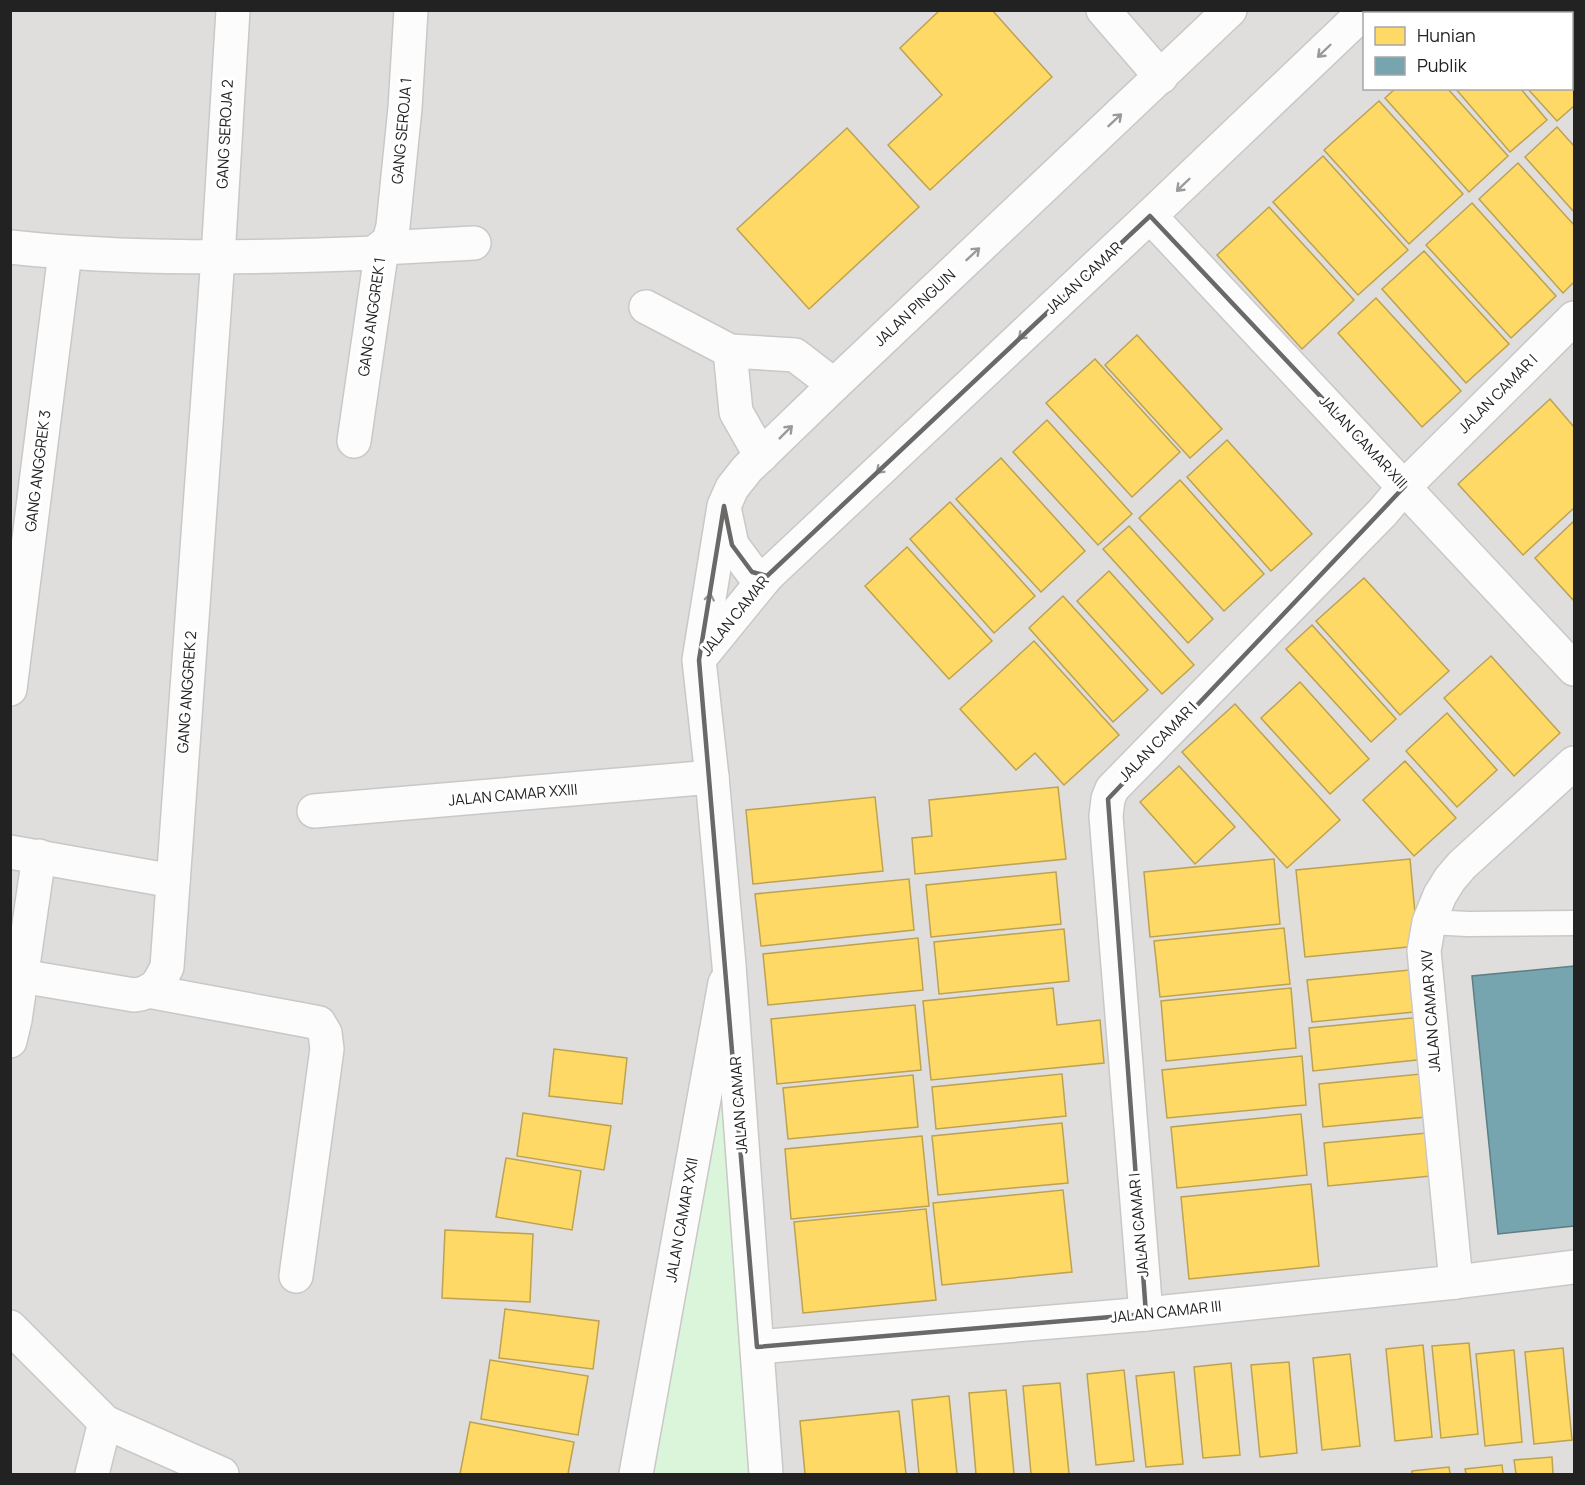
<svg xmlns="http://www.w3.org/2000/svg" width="1585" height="1485" font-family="Manrope,sans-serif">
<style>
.residential{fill:#dfdedc;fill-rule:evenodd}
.park{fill:#daf5da}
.homes{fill:#ffd966;stroke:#bda252;stroke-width:1.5}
.public{fill:#76a5af;stroke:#5d7e85;stroke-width:1.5}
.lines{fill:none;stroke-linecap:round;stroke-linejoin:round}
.service-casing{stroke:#c9c8c7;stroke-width:27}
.minor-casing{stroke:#c9c8c7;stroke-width:36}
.tertiary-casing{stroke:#c9c8c7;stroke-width:36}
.service{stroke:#fdfcfc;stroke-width:24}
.minor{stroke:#fdfcfc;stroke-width:33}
.tertiary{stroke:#fdfcfc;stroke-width:33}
.oneway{stroke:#9a9a9a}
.marked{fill:none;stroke:#6a6968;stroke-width:4.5;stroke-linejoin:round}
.labels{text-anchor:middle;stroke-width:6;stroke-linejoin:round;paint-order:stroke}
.street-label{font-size:15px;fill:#222;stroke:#fff}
</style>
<rect width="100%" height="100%" fill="#f0eeeb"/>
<path class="residential" d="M10,11H1574V1474H11ZM1364,14H1572V88H1364Z"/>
<polygon class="park" points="728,976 765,1474 645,1474"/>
<g class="homes">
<polygon points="940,10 992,10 1052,77 930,190 888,145 942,95 900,48"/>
<polygon points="1513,10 1561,10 1563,14 1516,14"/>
<polygon points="1572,22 1574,26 1574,78 1572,75"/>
<polygon points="1572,85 1574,88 1574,106 1557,121 1527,88 1572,88"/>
<polygon points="1396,88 1447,88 1508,156 1469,192 1385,98"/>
<polygon points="1455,88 1520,88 1547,120 1510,152"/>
<polygon points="1379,101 1463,194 1409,244 1324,150"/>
<polygon points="1557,127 1574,146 1574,212 1525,157"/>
<polygon points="847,128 919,207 809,309 737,229"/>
<polygon points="1323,156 1408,250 1358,295 1273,202"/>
<polygon points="1518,163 1574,225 1574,282 1563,293 1479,199"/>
<polygon points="1472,203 1556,296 1511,338 1426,245"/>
<polygon points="1269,207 1354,300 1302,349 1217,255"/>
<polygon points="1424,251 1509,344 1466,383 1382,289"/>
<polygon points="1376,298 1461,391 1422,427 1338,333"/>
<polygon points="1137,335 1222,429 1190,458 1105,365"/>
<polygon points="1095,359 1180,452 1132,497 1046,403"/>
<polygon points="1550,399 1574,427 1574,508 1523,555 1458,484"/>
<polygon points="1047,420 1132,514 1098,545 1013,452"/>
<polygon points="1227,440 1312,534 1271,571 1187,477"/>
<polygon points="1001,458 1085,551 1041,592 956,499"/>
<polygon points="1180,480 1264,574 1224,611 1139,518"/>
<polygon points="950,502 1035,596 994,633 910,539"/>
<polygon points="1574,521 1574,601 1535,558"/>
<polygon points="1129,526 1213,619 1188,643 1103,549"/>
<polygon points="907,547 992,641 949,679 865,586"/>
<polygon points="1109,571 1194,665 1162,694 1077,601"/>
<polygon points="1364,578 1449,671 1400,715 1316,621"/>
<polygon points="1063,596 1148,690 1113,722 1029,628"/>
<polygon points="1312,625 1396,719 1371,742 1286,649"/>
<polygon points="1034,641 1119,735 1064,785 1035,753 1016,770 960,709"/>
<polygon points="1491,656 1560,733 1514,776 1444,698"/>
<polygon points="1300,682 1369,759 1330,794 1261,718"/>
<polygon points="1235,704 1340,820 1287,868 1182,752"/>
<polygon points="1447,713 1497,770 1457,807 1406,751"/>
<polygon points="1405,761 1456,818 1414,856 1363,800"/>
<polygon points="1179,766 1235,827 1195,864 1140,802"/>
<polygon points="1058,787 1066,859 915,874 912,838 932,836 929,800"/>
<polygon points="875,797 883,871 753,884 746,810"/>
<polygon points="1274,859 1280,924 1150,937 1144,872"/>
<polygon points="1410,859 1418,946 1305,957 1296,870"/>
<polygon points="1056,872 1061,924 931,937 926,885"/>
<polygon points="909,879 914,930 761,946 755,894"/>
<polygon points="1284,928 1290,984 1160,997 1154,941"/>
<polygon points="1064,929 1069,981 939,994 934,942"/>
<polygon points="918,938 923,990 768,1005 763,954"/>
<polygon points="1420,969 1424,1011 1312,1022 1307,980"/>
<polygon points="1053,988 1057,1025 1100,1020 1104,1063 931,1080 923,1001"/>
<polygon points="1291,988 1296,1048 1166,1061 1161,1001"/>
<polygon points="915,1005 921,1070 777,1084 771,1019"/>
<polygon points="1422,1017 1426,1059 1313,1071 1309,1028"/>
<polygon points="554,1049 627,1058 622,1104 549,1096"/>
<polygon points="1302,1056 1306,1105 1167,1118 1162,1070"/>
<polygon points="1431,1073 1436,1116 1323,1127 1319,1084"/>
<polygon points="1062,1074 1066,1116 936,1129 932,1087"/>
<polygon points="913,1075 918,1127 788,1139 783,1088"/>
<polygon points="523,1113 611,1126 604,1170 517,1156"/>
<polygon points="1301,1114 1307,1175 1177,1188 1171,1127"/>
<polygon points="1062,1123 1068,1183 938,1195 932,1136"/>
<polygon points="1437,1132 1441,1175 1328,1186 1324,1143"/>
<polygon points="922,1136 929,1206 791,1219 785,1149"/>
<polygon points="506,1158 581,1171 572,1230 496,1217"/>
<polygon points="1311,1184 1319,1266 1189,1279 1181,1197"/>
<polygon points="1063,1190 1072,1272 942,1285 933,1203"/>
<polygon points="926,1209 936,1300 803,1313 794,1222"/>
<polygon points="445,1230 533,1234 530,1302 442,1298"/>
<polygon points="505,1309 599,1321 593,1369 499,1358"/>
<polygon points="1469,1343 1478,1434 1441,1438 1432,1346"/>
<polygon points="1423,1345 1432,1437 1395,1441 1386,1349"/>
<polygon points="1563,1348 1572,1440 1534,1444 1525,1352"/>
<polygon points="1514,1350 1522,1442 1485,1446 1476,1354"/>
<polygon points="1350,1354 1360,1446 1322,1450 1313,1358"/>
<polygon points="490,1360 588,1376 578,1435 481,1419"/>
<polygon points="1289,1362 1297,1453 1260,1457 1251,1365"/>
<polygon points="1231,1363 1240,1455 1203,1458 1194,1367"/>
<polygon points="1124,1370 1134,1461 1096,1465 1087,1374"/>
<polygon points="1174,1372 1183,1464 1146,1467 1136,1376"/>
<polygon points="1060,1383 1069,1474 1031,1474 1023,1386"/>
<polygon points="1006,1390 1014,1474 976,1474 969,1393"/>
<polygon points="949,1396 957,1474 919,1474 912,1400"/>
<polygon points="899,1411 906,1474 805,1474 800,1421"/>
<polygon points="470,1422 574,1442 568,1474 460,1474"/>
<polygon points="1552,1457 1553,1474 1516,1474 1514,1460"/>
<polygon points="1502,1465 1503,1474 1466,1474 1465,1469"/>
<polygon points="1449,1467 1450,1474 1412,1474 1412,1471"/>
</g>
<polygon class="public" points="1574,966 1574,1226 1498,1234 1472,976"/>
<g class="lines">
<g class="service-casing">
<polyline id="service" points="1429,922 1468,924 1574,923"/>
</g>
<g class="minor-casing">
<g id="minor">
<polyline points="1103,10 1161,77"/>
<polyline points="1150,216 1574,669"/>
<path d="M10,247C131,260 253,258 374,253L389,241L393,226L405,108L411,10"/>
<polyline points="382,248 474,243"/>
<polyline points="646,307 730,351 795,355 834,385"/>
<polyline points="730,351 736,412 761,456"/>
<polyline points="354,441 382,248"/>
<polyline points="10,689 65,253"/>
<polyline points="314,811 712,777"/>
<polyline points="10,852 173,881"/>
<path d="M21,976L134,995C154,993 159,984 167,967L218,257L233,10"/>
<polyline points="148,991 304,1020 319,1023 325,1033 327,1049 296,1276"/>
<polyline points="10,1041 15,1020 39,856"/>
<polyline points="1456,1282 1424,951 1429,922 1440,895 1450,879 1462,865 1574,763"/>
<polyline points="1146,1314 1106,816 1108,799 1112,789 1382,513 1405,486 1574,318"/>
<polyline points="10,1327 105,1422 222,1474"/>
<polyline points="757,1347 1146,1314 1456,1282 1574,1267"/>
<polyline points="92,1474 105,1422"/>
<polyline points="636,1474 725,983"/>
</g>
</g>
<g class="tertiary-casing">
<g id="tertiary">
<polyline points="725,512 732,545 752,572 767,576"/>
<polyline points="700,658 767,576 1150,216 1366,10"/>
<polyline points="766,1474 729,965 712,777 699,660 724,506 732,488 747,469 834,385 1230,10"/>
</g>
</g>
<use href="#service" class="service"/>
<use href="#minor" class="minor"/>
<use href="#tertiary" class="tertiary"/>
</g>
<defs><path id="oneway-shaft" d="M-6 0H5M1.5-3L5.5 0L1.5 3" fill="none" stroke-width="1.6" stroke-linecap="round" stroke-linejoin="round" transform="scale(1.5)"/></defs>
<g class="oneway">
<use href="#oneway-shaft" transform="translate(1324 51) rotate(136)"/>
<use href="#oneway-shaft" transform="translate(1115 120) rotate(-43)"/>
<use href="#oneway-shaft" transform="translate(1183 185) rotate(136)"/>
<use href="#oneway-shaft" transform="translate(973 254) rotate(-43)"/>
<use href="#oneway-shaft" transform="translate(1025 333) rotate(137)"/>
<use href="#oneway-shaft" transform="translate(786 432) rotate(-45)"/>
<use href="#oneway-shaft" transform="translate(883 467) rotate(137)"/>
<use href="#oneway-shaft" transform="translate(709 602) rotate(-81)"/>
</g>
<path class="marked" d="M1150,216L1405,486L1108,799L1146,1314L757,1347L699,660L724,506L732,545L752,572L767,576Z"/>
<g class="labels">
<g class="street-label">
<text transform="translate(402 131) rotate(-85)" y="5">GANG SEROJA 1</text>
<text transform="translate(225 134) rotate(-87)" y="5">GANG SEROJA 2</text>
<text transform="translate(1084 278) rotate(-43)" y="5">JALAN CAMAR</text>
<text transform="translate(915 308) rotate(-43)" y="5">JALAN PINGUIN</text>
<text transform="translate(372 317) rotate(-82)" y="5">GANG ANGGREK 1</text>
<text transform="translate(1498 394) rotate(-45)" y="5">JALAN CAMAR I</text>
<text transform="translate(1363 442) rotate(47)" y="5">JALAN CAMAR XIII</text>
<text transform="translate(38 471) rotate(-83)" y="5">GANG ANGGREK 3</text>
<text transform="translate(735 616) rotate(-51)" y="5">JALAN CAMAR</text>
<text transform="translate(187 692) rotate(-86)" y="5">GANG ANGGREK 2</text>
<text transform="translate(1158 742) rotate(-46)" y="5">JALAN CAMAR I</text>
<text transform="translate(513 795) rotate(-5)" y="5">JALAN CAMAR XXIII</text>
<text transform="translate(1431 1011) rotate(-94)" y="5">JALAN CAMAR XIV</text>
<text transform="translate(739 1105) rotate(-94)" y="5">JALAN CAMAR</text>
<text transform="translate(682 1220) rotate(-80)" y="5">JALAN CAMAR XXII</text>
<text transform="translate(1139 1225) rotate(-95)" y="5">JALAN CAMAR I</text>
<text transform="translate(1166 1312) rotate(-6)" y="5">JALAN CAMAR III</text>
</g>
</g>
<rect width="1585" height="1485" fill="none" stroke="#222222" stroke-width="24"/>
<rect x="1363" y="12" width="210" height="78" fill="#ffffff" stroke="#a7a7a7" stroke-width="1.5"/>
<rect x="1375" y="27" width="30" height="18" fill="#ffd966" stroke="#a7a7a7" stroke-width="1.5"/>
<text x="1417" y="42" font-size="18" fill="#222222">Hunian</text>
<rect x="1375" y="57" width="30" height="18" fill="#76a5af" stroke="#a7a7a7" stroke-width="1.5"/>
<text x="1417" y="72" font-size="18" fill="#222222">Publik</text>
</svg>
